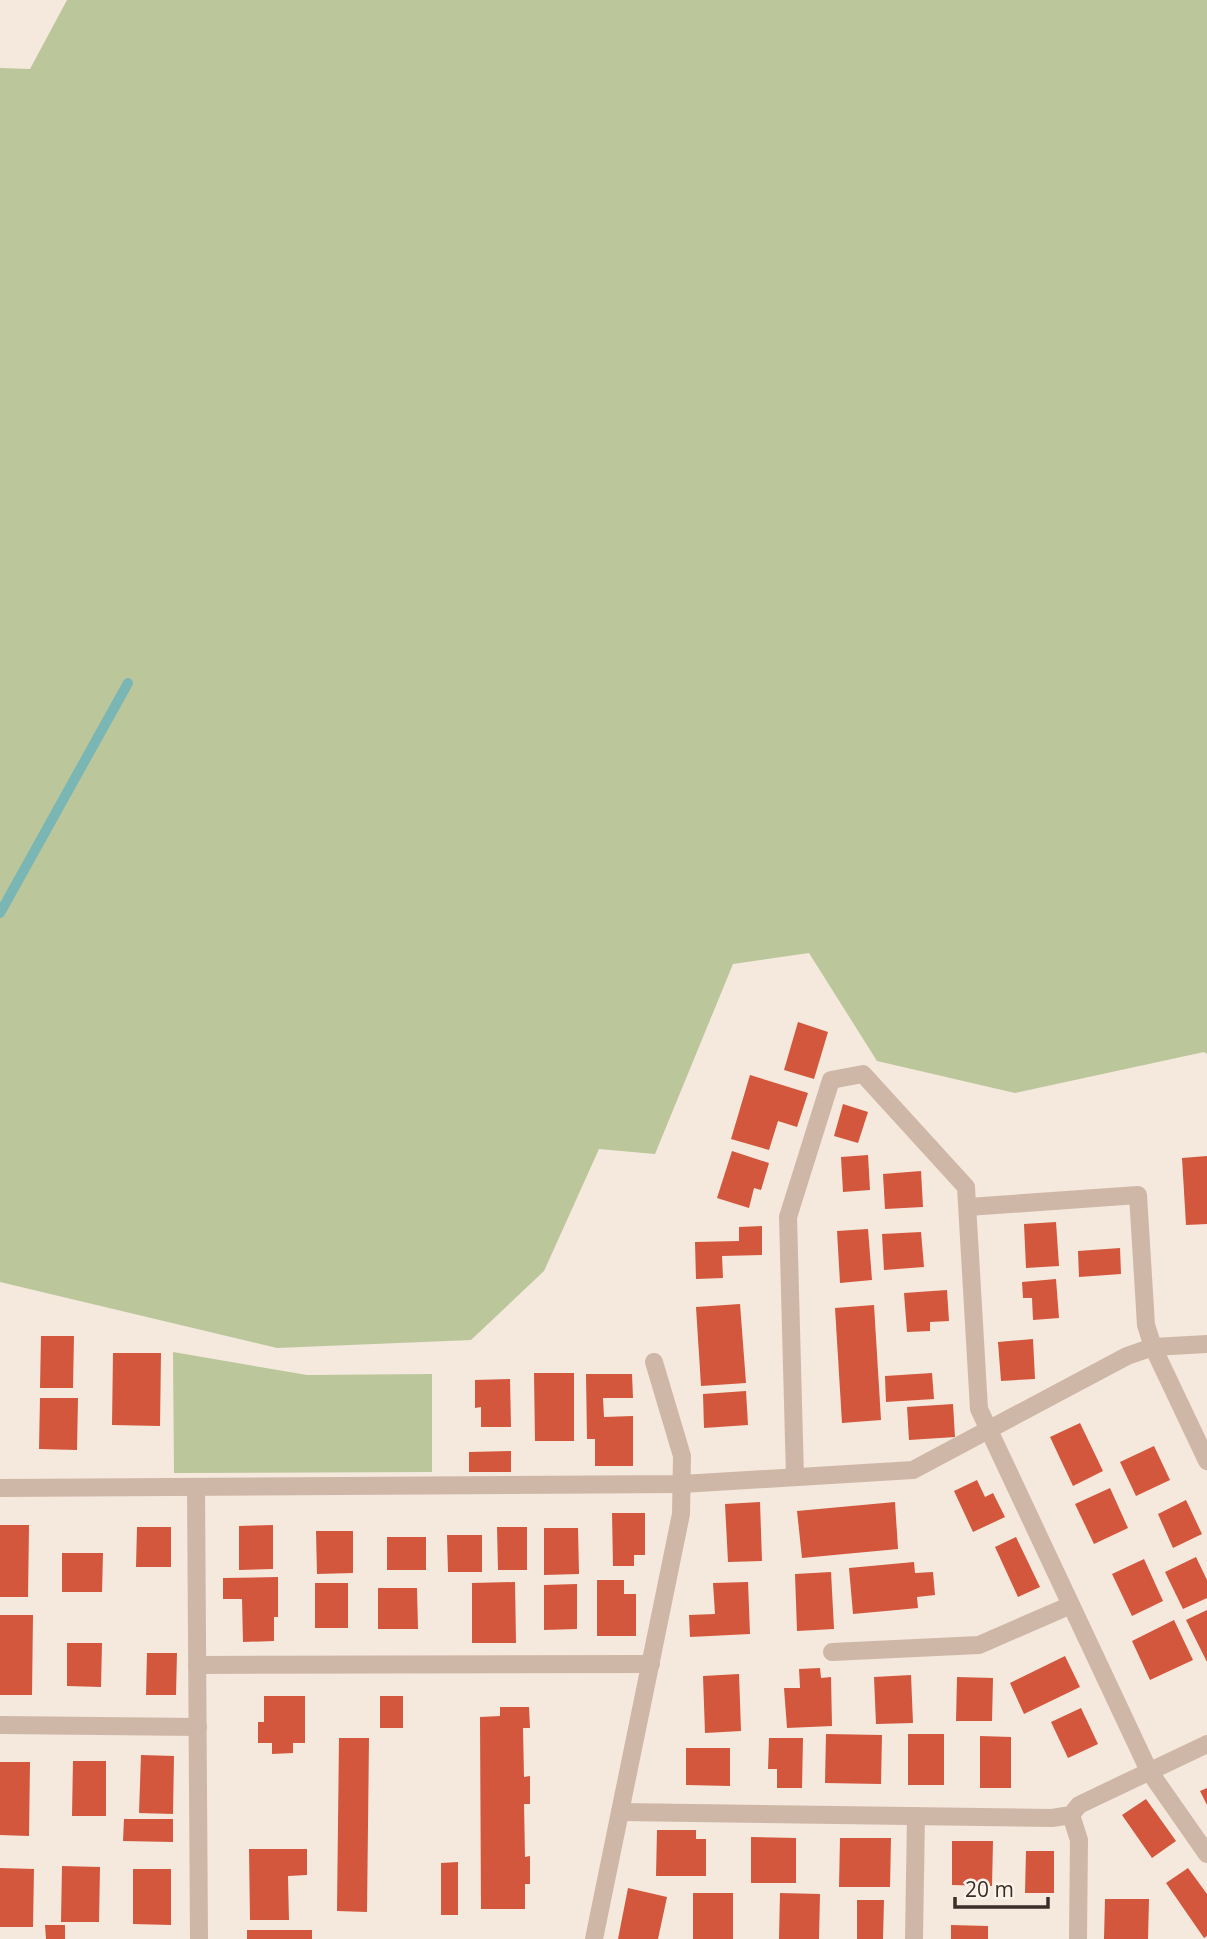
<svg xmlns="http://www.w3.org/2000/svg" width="1207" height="1939" font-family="'Open Sans',sans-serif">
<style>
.green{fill:#bbc69b}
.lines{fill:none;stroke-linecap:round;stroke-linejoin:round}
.stream{stroke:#79b6b4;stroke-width:10}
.building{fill:#d3573d}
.minor{stroke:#cfb7a7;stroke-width:18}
</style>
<rect width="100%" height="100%" fill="#f5e8dd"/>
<g class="green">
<polygon points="67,0 1207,0 1207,1054 1204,1052 1015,1093 877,1061 809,953 733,964 655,1154 599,1149 544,1271 471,1340 277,1348 0,1282 0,68 30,69"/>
<polygon points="173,1352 307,1375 432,1374 432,1472 174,1473"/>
</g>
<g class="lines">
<polyline class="stream" points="0,913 128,683"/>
</g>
<g class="building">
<polygon points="798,1022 828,1032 814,1079 784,1070"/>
<polygon points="750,1075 808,1093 797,1127 778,1121 769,1150 731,1139"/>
<polygon points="843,1104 868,1112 858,1143 834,1136"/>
<polygon points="732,1151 769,1163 761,1190 754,1188 749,1208 717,1198"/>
<polygon points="868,1155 870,1190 843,1192 841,1157"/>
<polygon points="1207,1156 1207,1224 1186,1225 1182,1158"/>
<polygon points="921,1171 923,1207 885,1209 883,1174"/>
<polygon points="1056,1222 1059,1266 1026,1268 1024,1224"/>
<polygon points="762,1226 762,1255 722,1256 723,1278 696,1279 695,1242 739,1241 739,1227"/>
<polygon points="868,1229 872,1280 840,1283 837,1231"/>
<polygon points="921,1232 924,1267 884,1270 882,1234"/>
<polygon points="1120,1248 1121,1274 1079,1277 1078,1251"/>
<polygon points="1056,1279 1059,1318 1033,1320 1032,1298 1023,1298 1022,1282"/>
<polygon points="947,1290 949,1321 930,1322 930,1331 907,1332 904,1293"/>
<polygon points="740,1304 746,1383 701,1386 696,1307"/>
<polygon points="874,1305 881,1420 842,1423 835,1308"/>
<polygon points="41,1336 74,1336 73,1388 40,1388"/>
<polygon points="1033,1339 1035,1379 1001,1381 998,1342"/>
<polygon points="113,1353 161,1353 160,1426 112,1425"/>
<polygon points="534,1373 574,1373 574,1441 535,1441"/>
<polygon points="932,1373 934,1399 886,1402 885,1376"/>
<polygon points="586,1374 632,1374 633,1398 603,1398 604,1417 633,1416 633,1466 595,1466 595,1439 587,1439"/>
<polygon points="510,1379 511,1427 481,1427 481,1407 475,1408 475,1380"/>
<polygon points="746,1391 748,1425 704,1428 703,1394"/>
<polygon points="40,1398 78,1398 77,1450 39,1449"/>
<polygon points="953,1404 955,1437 909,1440 907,1407"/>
<polygon points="1080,1423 1103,1471 1073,1486 1050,1437"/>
<polygon points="1154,1446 1170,1480 1136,1496 1120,1462"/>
<polygon points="511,1451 511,1472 469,1472 469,1452"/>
<polygon points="977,1480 985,1497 993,1493 1005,1517 973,1532 954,1491"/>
<polygon points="1110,1488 1128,1528 1094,1544 1075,1504"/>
<polygon points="1186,1500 1202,1534 1173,1548 1158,1514"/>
<polygon points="760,1502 762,1561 728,1562 725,1504"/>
<polygon points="895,1502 898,1549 802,1558 797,1511"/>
<polygon points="612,1513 645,1513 645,1555 634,1555 634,1566 613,1566"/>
<polygon points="0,1525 29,1525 28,1597 0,1597"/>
<polygon points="273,1525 273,1569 239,1570 239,1526"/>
<polygon points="137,1527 171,1527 171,1567 136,1567"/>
<polygon points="497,1527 527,1527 527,1570 498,1570"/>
<polygon points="544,1528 578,1528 579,1574 544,1575"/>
<polygon points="316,1531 353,1531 353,1573 317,1574"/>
<polygon points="447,1535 482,1535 482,1572 448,1572"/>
<rect x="387" y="1537" width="39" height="33"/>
<polygon points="1016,1537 1040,1587 1018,1597 995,1547"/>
<polygon points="62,1553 103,1553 102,1592 62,1592"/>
<polygon points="1196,1557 1207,1580 1207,1598 1183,1609 1165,1572"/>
<polygon points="1144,1559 1163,1601 1132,1616 1112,1574"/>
<polygon points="914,1562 915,1573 933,1572 935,1595 917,1597 918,1608 853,1614 849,1568"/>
<polygon points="831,1572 834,1629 797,1631 795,1574"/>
<polygon points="278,1577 278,1617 274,1617 274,1641 243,1642 242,1599 223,1599 223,1578"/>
<polygon points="597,1580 624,1580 624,1594 636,1594 636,1636 597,1636"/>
<polygon points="515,1582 516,1643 472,1643 472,1583"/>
<polygon points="748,1582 750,1634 690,1637 689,1615 715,1614 713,1583"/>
<rect x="315" y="1583" width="33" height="45"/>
<polygon points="577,1584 577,1629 544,1630 544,1585"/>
<polygon points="378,1588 417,1588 418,1629 378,1629"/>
<polygon points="1207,1610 1207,1662 1186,1620"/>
<polygon points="0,1615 33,1615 32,1695 0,1695"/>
<polygon points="1174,1620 1193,1660 1150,1680 1132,1641"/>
<polygon points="67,1643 102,1643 101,1687 67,1686"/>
<polygon points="147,1653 177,1653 176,1695 146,1695"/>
<polygon points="1065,1656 1080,1687 1024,1714 1010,1683"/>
<polygon points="820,1668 821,1678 831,1677 832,1726 787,1728 784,1688 800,1688 799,1669"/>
<polygon points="739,1674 741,1731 705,1733 703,1676"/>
<polygon points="911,1675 913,1723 876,1724 874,1677"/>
<polygon points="957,1677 993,1678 992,1721 956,1721"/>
<polygon points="264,1696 305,1696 305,1743 293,1743 293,1753 272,1754 272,1743 258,1743 258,1722 264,1722"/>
<rect x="380" y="1696" width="23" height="32"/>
<polygon points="500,1707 529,1707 530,1728 523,1728 524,1777 530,1776 530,1804 524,1804 525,1857 530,1856 530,1884 525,1884 525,1909 481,1909 480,1717 500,1716"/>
<polygon points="1081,1708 1098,1744 1068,1758 1051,1722"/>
<polygon points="826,1734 882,1735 881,1784 825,1783"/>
<rect x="908" y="1734" width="36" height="51"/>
<polygon points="980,1736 1011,1737 1011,1788 980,1788"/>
<polygon points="339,1738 369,1738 367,1912 337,1911"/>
<polygon points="769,1738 803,1738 802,1788 777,1788 777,1769 768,1769"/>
<polygon points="686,1748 730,1748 730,1786 686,1785"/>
<polygon points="141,1755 174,1756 173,1814 139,1813"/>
<polygon points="73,1761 106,1761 106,1816 72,1816"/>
<polygon points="0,1762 30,1762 29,1836 0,1835"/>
<polygon points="1207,1788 1207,1805 1200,1791"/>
<polygon points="1146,1799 1176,1841 1152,1858 1122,1815"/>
<polygon points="124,1819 173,1819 173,1842 123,1841"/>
<polygon points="657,1830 696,1830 696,1839 706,1839 706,1876 656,1876"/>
<polygon points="751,1837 796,1838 796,1883 751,1883"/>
<polygon points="840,1838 891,1838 890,1887 839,1887"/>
<polygon points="952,1841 993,1841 992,1886 952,1885"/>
<polygon points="249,1849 307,1849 307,1875 288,1876 289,1920 250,1920"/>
<polygon points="1026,1851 1054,1851 1054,1893 1025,1893"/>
<polygon points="458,1862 458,1915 441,1915 441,1863"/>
<polygon points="62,1866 100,1867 99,1922 61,1922"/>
<polygon points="0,1868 34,1869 33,1927 0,1927"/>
<polygon points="1188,1868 1207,1894 1207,1936 1204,1938 1166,1883"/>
<polygon points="133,1869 171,1869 171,1925 133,1924"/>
<polygon points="628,1888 667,1897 658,1939 618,1939"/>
<rect x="693" y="1893" width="40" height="46"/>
<polygon points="780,1893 820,1894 819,1939 779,1939"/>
<polygon points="1105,1899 1149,1899 1148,1939 1104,1939"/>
<polygon points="857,1900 884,1900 883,1939 857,1939"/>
<polygon points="45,1925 65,1925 65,1939 46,1939"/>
<polygon points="951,1925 988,1926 988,1939 951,1939"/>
<rect x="247" y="1930" width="65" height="9"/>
</g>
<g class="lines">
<g class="minor">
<polyline points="968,1207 1138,1195 1146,1325 1153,1347 1207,1461"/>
<polyline points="795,1477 788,1217 831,1080 863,1074 966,1187 979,1409 1149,1771 1207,1854"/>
<polyline points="196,1487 199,1939"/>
<polyline points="0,1488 682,1484 913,1470 1127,1356 1153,1347 1207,1344"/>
<polyline points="832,1652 979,1645 1071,1605"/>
<polyline points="197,1665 651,1664"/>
<polyline points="0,1725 198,1727"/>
<polyline points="620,1812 1052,1818 1071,1815 1079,1805 1207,1744"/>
<polyline points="1071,1815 1079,1840 1078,1939"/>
<polyline points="594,1939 681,1514 682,1456 654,1362"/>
<polyline points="914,1939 916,1816"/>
</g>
</g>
<path d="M955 1897v10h93v-10" fill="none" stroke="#3b2d28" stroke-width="3.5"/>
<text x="965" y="1897" font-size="21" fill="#3b2d28" stroke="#fcf3eb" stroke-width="5" paint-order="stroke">20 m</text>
</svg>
